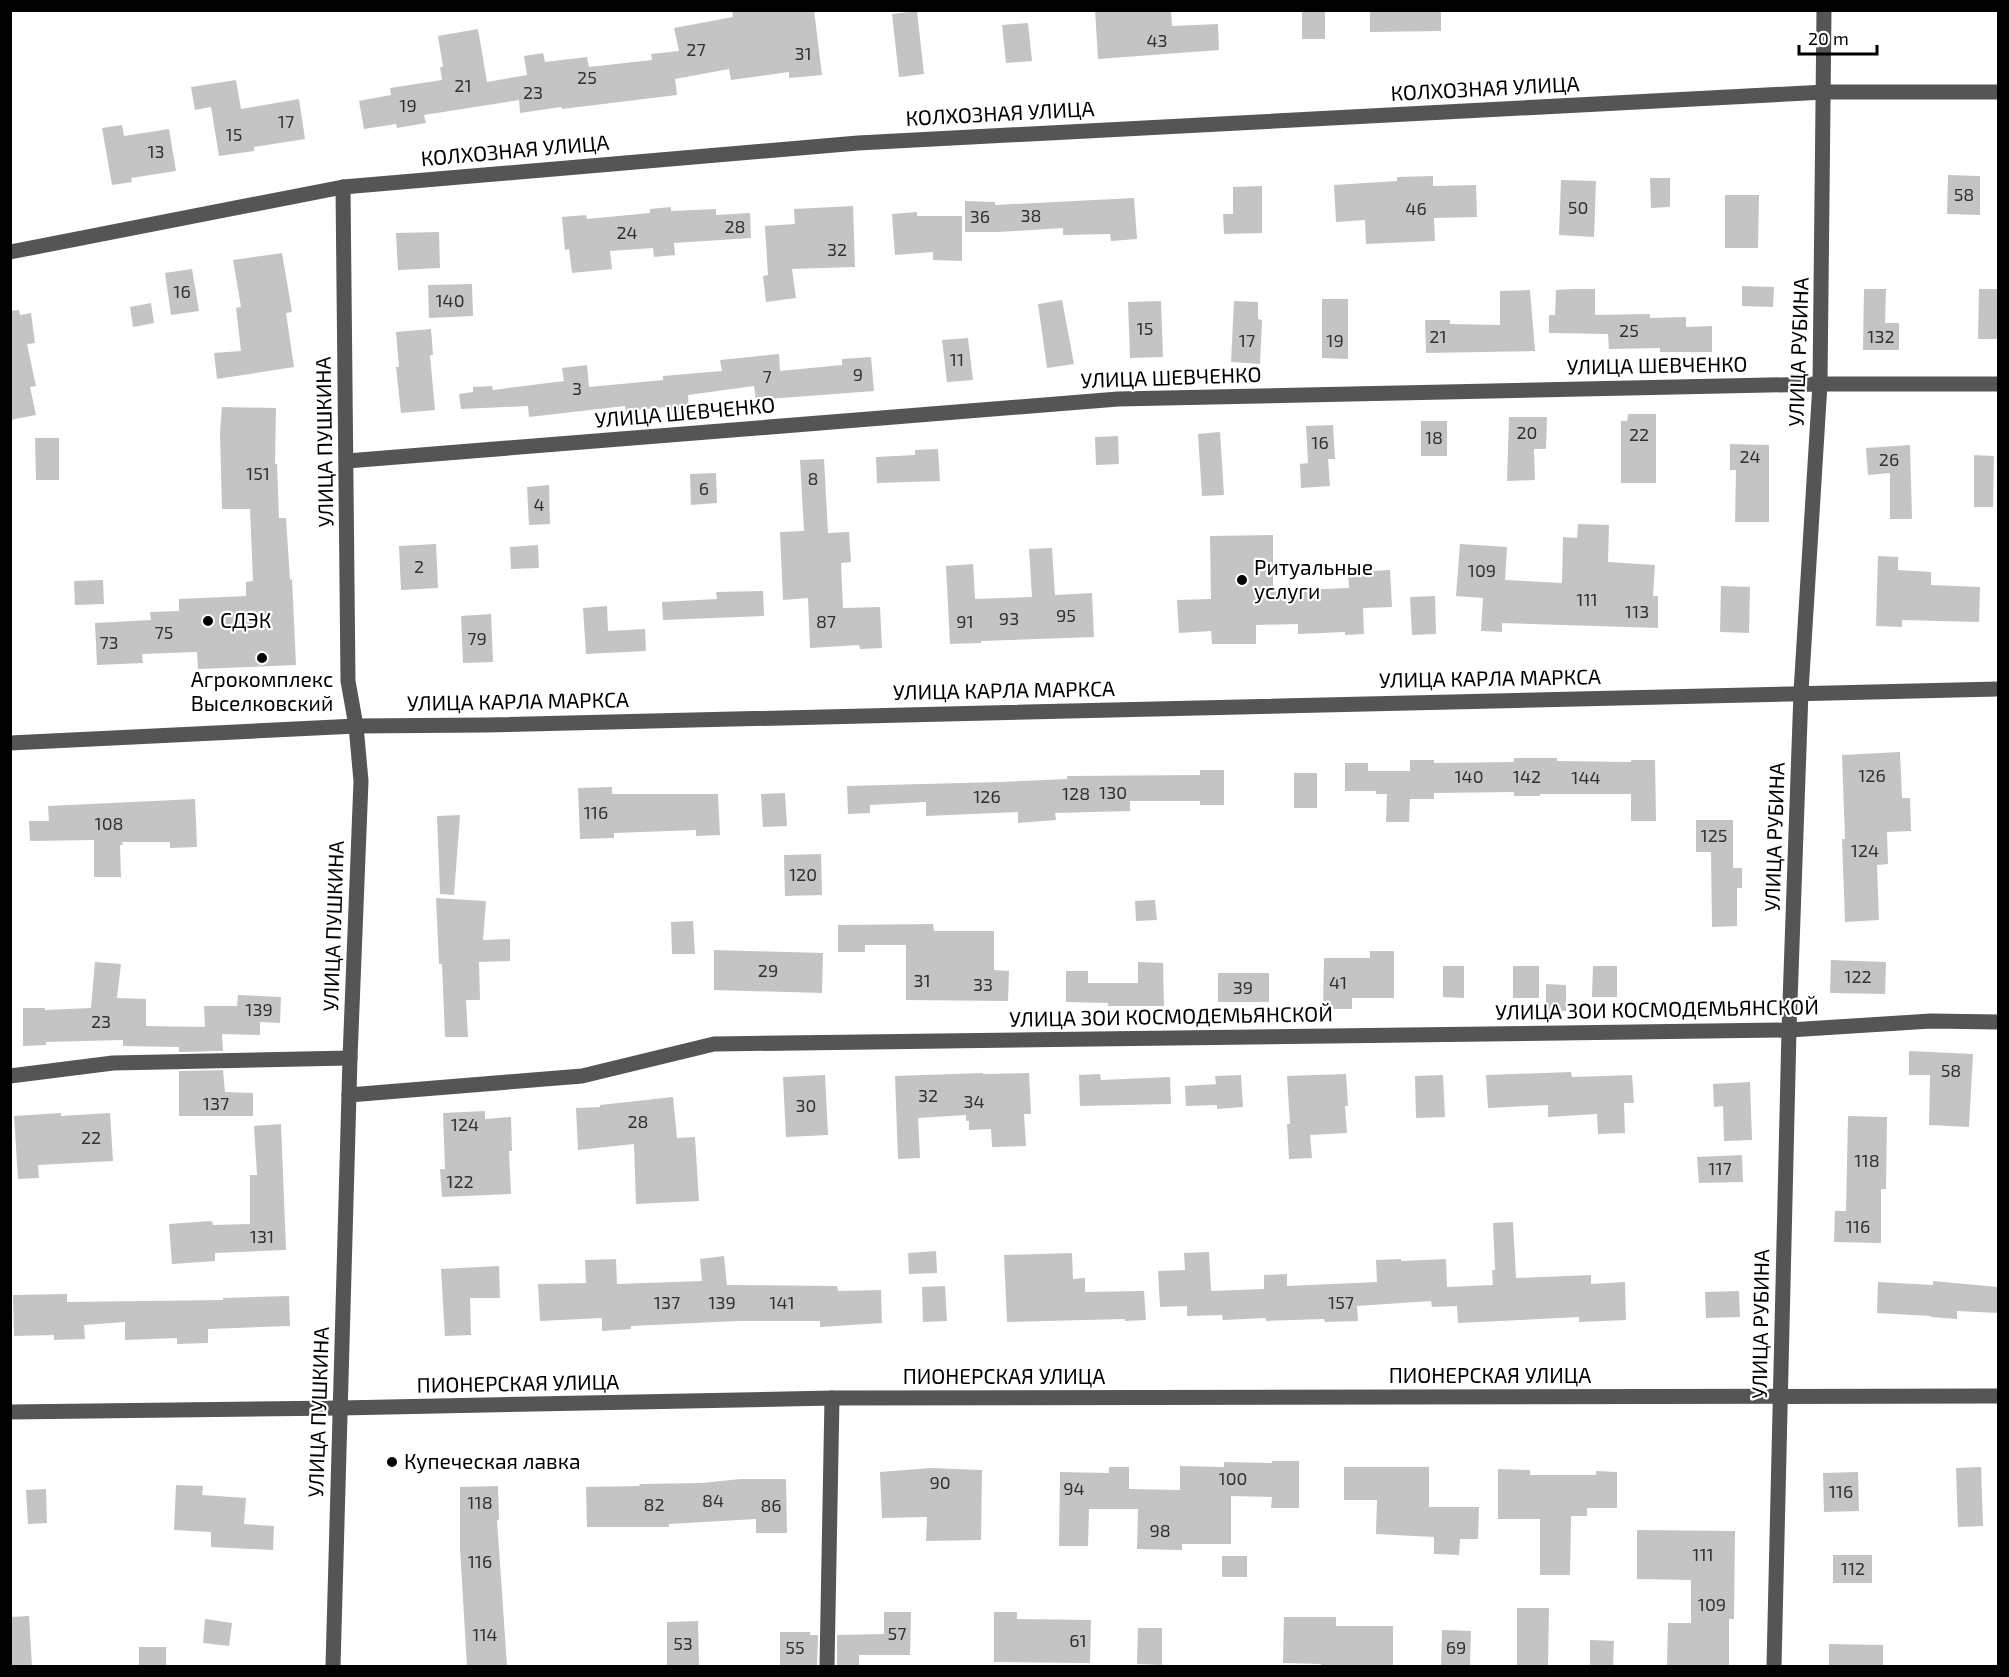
<svg xmlns="http://www.w3.org/2000/svg" width="2009" height="1677" font-family="'Exo 2',sans-serif">
<style>
.building{fill:#c4c4c4}
.lines{fill:none;stroke-linecap:round;stroke-linejoin:round}
.minor{stroke:#555;stroke-width:15}
.poi-dot{fill:#000;stroke:#fff;stroke-width:2}
.labels{text-anchor:middle;stroke-width:4.5;stroke-linejoin:round;paint-order:stroke}
.number-label{font-size:18px;fill:#313131}
.street-label{font-size:21px;fill:#000;stroke:#fff}
.poi-label{font-size:21px;fill:#000;stroke:#fff;text-anchor:start}
</style>
<rect width="100%" height="100%" fill="#fff"/>
<g class="building">
<polygon points="732,10 814,10 822,75 789,78 789,72 731,80 729,69 675,79 677,95 562,109 561,107 520,113 519,100 424,115 426,123 397,128 396,124 364,129 359,101 391,95 390,88 442,80 440,67 443,67 438,36 478,29 487,82 527,75 524,56 543,53 545,62 587,57 589,67 652,60 651,54 679,51 674,28 733,17"/>
<polygon points="1095,10 1171,10 1172,26 1218,24 1219,50 1098,59"/>
<rect x="1302" y="10" width="23" height="29"/>
<polygon points="1370,10 1441,10 1441,31 1370,32"/>
<polygon points="917,11 924,74 899,77 892,14"/>
<polygon points="1028,23 1032,61 1006,63 1002,25"/>
<polygon points="236,80 241,109 299,99 305,139 254,147 254,151 219,156 211,107 195,110 191,87"/>
<polygon points="122,125 124,136 169,129 176,171 131,178 132,182 112,185 102,128"/>
<polygon points="1948,175 1980,176 1980,215 1947,214"/>
<polygon points="1433,176 1433,186 1476,185 1477,217 1434,218 1435,241 1366,244 1365,220 1336,222 1334,185 1397,181 1397,177"/>
<polygon points="1650,178 1670,178 1670,207 1651,208"/>
<polygon points="1561,180 1596,181 1594,237 1559,235"/>
<polygon points="1262,186 1262,233 1224,234 1223,214 1233,214 1233,187"/>
<polygon points="1725,195 1759,195 1758,248 1725,248"/>
<polygon points="1134,198 1137,239 1111,241 1110,234 1063,235 1063,228 999,232 965,232 965,201 995,202 995,205"/>
<polygon points="853,206 855,267 792,269 796,298 766,302 763,276 768,275 765,226 795,224 794,209"/>
<polygon points="671,207 671,211 716,209 716,215 750,213 751,238 674,243 675,255 654,257 653,248 610,251 612,269 572,273 569,249 565,250 562,217 586,215 587,219 650,213 650,209"/>
<polygon points="917,212 917,216 962,216 962,261 933,260 933,252 895,255 892,214"/>
<polygon points="439,232 440,268 398,270 396,233"/>
<polygon points="282,253 292,312 286,313 294,367 217,379 214,353 241,351 236,308 241,307 233,260"/>
<polygon points="192,269 199,311 171,315 165,273"/>
<polygon points="472,284 473,316 429,318 428,285"/>
<polygon points="1742,286 1774,287 1773,307 1742,306"/>
<polygon points="1573,289 1595,289 1595,315 1650,314 1650,318 1686,317 1686,327 1712,326 1712,352 1660,352 1660,348 1609,349 1608,334 1549,333 1549,315 1555,315 1556,290"/>
<polygon points="1864,289 1886,289 1885,323 1899,323 1899,350 1863,350"/>
<polygon points="1979,289 1998,289 1998,339 1978,339"/>
<polygon points="1530,290 1535,351 1426,353 1425,320 1450,320 1450,324 1500,325 1500,291"/>
<polygon points="1322,299 1348,299 1348,359 1322,358"/>
<polygon points="1062,300 1074,364 1047,368 1038,304"/>
<polygon points="1161,301 1163,357 1130,358 1128,302"/>
<polygon points="1234,301 1258,302 1258,319 1262,320 1260,364 1231,362"/>
<polygon points="151,303 154,323 133,327 130,307"/>
<polygon points="19,310 20,315 31,313 35,343 27,344 36,386 30,387 36,415 10,420 10,311"/>
<polygon points="431,329 433,355 430,355 435,410 401,413 396,367 399,367 396,332"/>
<polygon points="968,338 973,380 947,382 942,340"/>
<polygon points="779,354 780,371 842,365 842,359 871,357 874,391 756,400 754,386 688,395 689,410 666,411 666,407 626,411 625,406 529,417 528,406 461,409 459,394 473,392 473,387 492,386 493,390 564,381 562,368 587,365 589,387 663,380 663,376 722,371 720,360"/>
<polygon points="222,407 276,408 275,464 277,464 279,518 286,518 290,580 292,579 296,665 198,669 197,652 142,654 143,663 97,665 95,623 151,620 150,612 179,611 179,599 246,596 246,582 253,581 250,509 222,509 220,433"/>
<polygon points="1628,414 1656,414 1656,483 1621,483 1621,421 1627,421"/>
<polygon points="1509,417 1547,417 1546,449 1534,449 1535,480 1507,481"/>
<rect x="1421" y="421" width="26" height="35"/>
<polygon points="1333,425 1335,459 1328,459 1330,486 1301,488 1300,464 1308,463 1306,426"/>
<polygon points="1220,432 1224,495 1202,496 1198,434"/>
<polygon points="1118,436 1119,464 1096,465 1095,437"/>
<polygon points="35,438 59,438 59,480 36,480"/>
<polygon points="1730,444 1769,445 1769,522 1735,522 1736,470 1730,470"/>
<polygon points="1910,445 1912,519 1890,519 1890,473 1868,475 1866,448"/>
<polygon points="938,449 940,481 877,483 876,457 915,455 915,450"/>
<polygon points="1974,455 1994,456 1993,507 1974,507"/>
<polygon points="824,459 828,533 849,532 851,562 841,563 843,608 880,607 882,648 860,649 859,645 810,648 808,598 783,600 780,532 804,531 800,460"/>
<polygon points="716,473 717,503 691,505 690,474"/>
<polygon points="549,485 550,524 529,525 527,487"/>
<polygon points="1578,524 1609,525 1608,562 1655,565 1653,596 1658,596 1658,628 1502,623 1502,632 1481,631 1483,598 1456,596 1460,544 1507,547 1505,580 1562,583 1563,537 1577,538"/>
<polygon points="1273,535 1273,591 1349,588 1348,572 1390,570 1392,607 1363,608 1364,634 1345,635 1345,632 1298,634 1298,624 1256,625 1256,644 1212,644 1211,631 1179,633 1177,600 1211,599 1210,536"/>
<polygon points="436,544 438,588 401,590 399,546"/>
<polygon points="538,545 539,568 511,569 510,547"/>
<polygon points="1052,548 1055,595 1092,593 1094,637 981,641 981,643 950,644 946,566 973,564 975,599 1032,597 1029,549"/>
<polygon points="1878,556 1898,557 1898,570 1931,572 1931,585 1980,587 1979,622 1902,620 1902,627 1876,626"/>
<polygon points="103,580 104,604 75,605 74,581"/>
<polygon points="1721,586 1750,587 1749,633 1720,632"/>
<polygon points="763,591 764,616 663,620 662,602 717,599 716,592"/>
<polygon points="1435,596 1436,634 1412,635 1410,597"/>
<polygon points="607,606 608,631 645,629 646,651 586,654 583,608"/>
<polygon points="491,614 493,662 463,663 461,616"/>
<polygon points="1900,752 1902,798 1910,798 1911,831 1887,832 1888,864 1877,865 1879,920 1845,922 1842,839 1845,839 1842,755"/>
<polygon points="1514,758 1557,758 1557,761 1631,762 1631,760 1655,760 1656,821 1631,821 1631,794 1540,794 1540,796 1514,796 1514,792 1434,793 1434,799 1410,799 1409,822 1386,822 1387,794 1376,794 1376,791 1345,791 1345,763 1368,763 1368,771 1410,771 1410,760 1434,760 1434,763 1514,762"/>
<polygon points="1200,770 1224,770 1224,805 1200,805 1200,801 1130,801 1130,811 1055,813 1056,820 1018,823 1018,812 926,816 926,802 870,805 870,813 848,814 847,786 1000,782 1067,779 1067,776 1200,775"/>
<rect x="1294" y="773" width="23" height="35"/>
<polygon points="612,787 612,794 718,794 720,835 696,836 696,830 614,833 614,838 580,839 578,788"/>
<polygon points="785,793 787,826 763,827 761,794"/>
<polygon points="195,799 197,847 170,848 170,842 122,842 123,845 120,845 121,877 94,877 94,840 30,841 29,821 49,821 48,806"/>
<polygon points="460,815 454,895 440,894 437,816"/>
<polygon points="1696,820 1733,820 1733,868 1742,868 1742,888 1737,888 1737,926 1712,927 1711,852 1696,852"/>
<polygon points="821,854 822,895 785,896 784,855"/>
<polygon points="436,898 486,901 483,940 510,939 510,961 479,962 480,1000 466,1000 468,1037 445,1037 442,964 439,964"/>
<polygon points="1155,900 1157,920 1136,921 1135,901"/>
<polygon points="693,921 695,954 672,954 671,922"/>
<polygon points="933,924 934,931 994,931 994,970 1009,971 1008,1001 906,1000 906,945 865,945 865,952 838,952 838,925"/>
<polygon points="714,950 823,953 822,993 714,990"/>
<polygon points="1370,951 1394,951 1394,998 1352,998 1352,1009 1323,1009 1324,958 1370,958"/>
<polygon points="1831,960 1886,962 1885,994 1830,993"/>
<polygon points="95,962 121,964 117,998 146,999 146,1026 205,1027 204,1006 237,1006 238,995 281,997 280,1023 260,1022 260,1035 222,1034 223,1051 179,1052 179,1047 123,1046 123,1040 46,1042 46,1045 23,1046 23,1008 45,1008 45,1010 91,1008"/>
<polygon points="1138,962 1163,963 1164,1006 1108,1006 1108,1003 1066,1002 1066,971 1088,971 1088,983 1138,983"/>
<polygon points="1443,966 1464,966 1464,998 1443,997"/>
<rect x="1513" y="966" width="26" height="32"/>
<polygon points="1593,966 1617,966 1617,997 1592,997"/>
<rect x="1218" y="973" width="51" height="29"/>
<polygon points="1546,984 1566,985 1566,1011 1546,1011"/>
<polygon points="1909,1051 1973,1054 1969,1127 1929,1125 1930,1075 1909,1075"/>
<polygon points="223,1070 225,1092 253,1093 253,1116 179,1116 179,1071"/>
<polygon points="1571,1072 1572,1077 1632,1075 1634,1103 1624,1103 1625,1133 1598,1134 1597,1114 1548,1117 1548,1105 1488,1108 1486,1075"/>
<polygon points="983,1073 983,1074 1029,1073 1031,1114 1024,1114 1026,1146 992,1147 991,1129 969,1130 969,1121 966,1121 966,1115 918,1118 920,1158 898,1159 895,1076"/>
<polygon points="1100,1074 1101,1080 1170,1077 1171,1104 1080,1106 1079,1075"/>
<polygon points="1346,1074 1348,1106 1345,1106 1347,1133 1310,1135 1312,1158 1289,1159 1287,1124 1290,1124 1287,1076"/>
<polygon points="825,1075 828,1135 786,1137 783,1077"/>
<polygon points="1241,1075 1243,1107 1217,1109 1217,1105 1186,1106 1185,1086 1216,1084 1215,1076"/>
<polygon points="1443,1075 1445,1117 1416,1118 1415,1076"/>
<polygon points="1750,1082 1752,1140 1724,1141 1723,1106 1714,1107 1713,1084"/>
<polygon points="673,1097 677,1138 695,1137 699,1201 636,1204 634,1144 578,1150 576,1108 600,1107 600,1105"/>
<polygon points="485,1111 485,1119 511,1117 512,1151 509,1151 511,1194 442,1197 440,1169 445,1169 443,1113"/>
<polygon points="61,1113 61,1116 110,1113 113,1161 38,1165 39,1178 18,1179 14,1116"/>
<polygon points="1848,1116 1887,1117 1886,1189 1881,1189 1881,1243 1834,1242 1835,1211 1846,1211"/>
<polygon points="281,1124 286,1250 215,1253 215,1261 172,1264 169,1224 212,1221 213,1225 250,1224 250,1175 257,1175 254,1126"/>
<polygon points="1742,1155 1743,1182 1699,1183 1697,1157"/>
<polygon points="1513,1222 1516,1278 1591,1275 1591,1284 1625,1282 1626,1320 1579,1322 1579,1317 1458,1323 1457,1306 1432,1307 1431,1301 1357,1306 1358,1321 1325,1322 1324,1319 1266,1321 1266,1318 1223,1320 1222,1315 1187,1316 1187,1306 1160,1307 1158,1271 1185,1270 1184,1253 1209,1252 1211,1291 1264,1289 1264,1275 1287,1274 1287,1286 1377,1282 1376,1260 1401,1259 1401,1261 1446,1259 1447,1287 1493,1285 1492,1270 1495,1270 1493,1223"/>
<polygon points="936,1251 937,1273 909,1274 908,1253"/>
<polygon points="1072,1253 1073,1279 1085,1278 1085,1292 1144,1291 1146,1320 1125,1321 1125,1319 1007,1322 1004,1255"/>
<polygon points="724,1256 727,1285 837,1286 838,1291 881,1290 882,1323 820,1327 820,1321 738,1321 631,1326 631,1329 602,1331 602,1318 540,1321 538,1284 586,1283 585,1260 616,1259 617,1284 702,1281 700,1259"/>
<polygon points="499,1266 500,1298 470,1298 471,1335 445,1336 441,1269"/>
<polygon points="1933,1281 1998,1287 1998,1313 1957,1311 1957,1319 1931,1317 1931,1316 1877,1313 1878,1282 1933,1285"/>
<polygon points="945,1286 947,1321 923,1322 922,1287"/>
<polygon points="1739,1291 1740,1317 1706,1318 1705,1292"/>
<polygon points="67,1294 67,1302 223,1300 223,1298 289,1296 290,1326 208,1329 208,1343 177,1344 177,1338 125,1340 125,1322 84,1325 85,1339 54,1340 54,1335 14,1336 13,1295"/>
<polygon points="1272,1461 1299,1461 1299,1508 1271,1508 1272,1497 1231,1496 1231,1544 1182,1544 1182,1550 1137,1549 1138,1509 1089,1509 1088,1546 1059,1546 1060,1472 1109,1473 1109,1467 1129,1467 1129,1489 1180,1490 1180,1466 1224,1467 1224,1462 1272,1463"/>
<polygon points="1344,1467 1429,1467 1429,1507 1479,1507 1478,1539 1460,1539 1459,1555 1434,1554 1434,1537 1376,1534 1377,1500 1344,1500"/>
<polygon points="1981,1467 1983,1526 1958,1527 1956,1468"/>
<polygon points="931,1468 982,1470 981,1540 926,1541 927,1517 882,1518 880,1472"/>
<polygon points="1498,1469 1530,1470 1530,1475 1596,1475 1596,1471 1617,1472 1617,1508 1587,1508 1587,1516 1571,1516 1570,1575 1540,1575 1540,1519 1498,1519"/>
<polygon points="1858,1472 1859,1511 1824,1512 1823,1473"/>
<polygon points="741,1479 786,1479 787,1533 756,1533 756,1519 669,1524 669,1527 587,1527 586,1487 640,1486 639,1484 702,1483"/>
<polygon points="176,1485 203,1486 202,1495 246,1498 244,1524 274,1526 273,1550 211,1547 211,1532 174,1530"/>
<polygon points="498,1486 499,1520 497,1520 507,1666 467,1666 460,1548 460,1487"/>
<polygon points="46,1489 47,1523 28,1524 26,1490"/>
<polygon points="1637,1530 1735,1531 1734,1619 1729,1619 1729,1666 1667,1666 1668,1623 1691,1623 1691,1580 1637,1579"/>
<rect x="1833" y="1555" width="39" height="28"/>
<rect x="1222" y="1556" width="25" height="21"/>
<polygon points="1517,1608 1549,1608 1548,1666 1517,1666"/>
<polygon points="884,1612 911,1612 910,1655 859,1655 859,1665 837,1665 837,1635 884,1634"/>
<polygon points="994,1612 1017,1612 1017,1619 1091,1620 1090,1663 994,1662"/>
<polygon points="29,1616 32,1666 10,1666 10,1617"/>
<polygon points="1284,1617 1336,1617 1336,1626 1393,1626 1393,1666 1321,1666 1321,1664 1283,1663"/>
<polygon points="205,1619 232,1623 229,1646 203,1643"/>
<polygon points="698,1621 699,1666 667,1666 667,1622"/>
<polygon points="1138,1628 1162,1628 1162,1665 1137,1664"/>
<polygon points="1442,1630 1471,1631 1470,1666 1441,1666"/>
<polygon points="780,1632 810,1632 810,1635 818,1635 817,1665 780,1665"/>
<polygon points="1590,1640 1614,1641 1613,1666 1590,1666"/>
<polygon points="1829,1644 1883,1645 1883,1666 1829,1666"/>
<rect x="139" y="1647" width="27" height="19"/>
</g>
<g class="lines">
<g class="minor">
<polyline points="10,252 343,187 858,143 1825,92 1998,92"/>
<polyline points="347,461 1118,399 1820,384 1998,384"/>
<polyline points="10,743 356,726 485,725 1998,689"/>
<polyline points="10,1076 113,1063 350,1058"/>
<polyline points="349,1095 582,1076 714,1044 1789,1030 1931,1021 1998,1022"/>
<polyline points="10,1412 340,1408 832,1398 1998,1396"/>
<polyline points="333,1666 350,1058 361,781 356,726 348,681 343,187"/>
<polyline points="827,1666 832,1398"/>
<polyline points="1774,1666 1789,1030 1801,692 1820,384 1824,10"/>
</g>
</g>
<g class="poi-dot">
<circle cx="1242" cy="580" r="6"/>
<circle cx="208" cy="621" r="6"/>
<circle cx="262" cy="658" r="6"/>
<circle cx="392" cy="1462" r="6"/>
</g>
<g class="labels">
<g class="number-label">
<text x="1157" y="47">43</text>
<text x="696" y="56">27</text>
<text x="803" y="60">31</text>
<text x="587" y="84">25</text>
<text x="463" y="92">21</text>
<text x="533" y="99">23</text>
<text x="408" y="112">19</text>
<text x="286" y="128">17</text>
<text x="234" y="141">15</text>
<text x="156" y="158">13</text>
<text x="1964" y="201">58</text>
<text x="1578" y="214">50</text>
<text x="1416" y="215">46</text>
<text x="1031" y="222">38</text>
<text x="980" y="223">36</text>
<text x="735" y="233">28</text>
<text x="627" y="239">24</text>
<text x="837" y="256">32</text>
<text x="182" y="298">16</text>
<text x="450" y="307">140</text>
<text x="1145" y="335">15</text>
<text x="1629" y="337">25</text>
<text x="1438" y="343">21</text>
<text x="1881" y="343">132</text>
<text x="1247" y="347">17</text>
<text x="1335" y="347">19</text>
<text x="957" y="366">11</text>
<text x="858" y="381">9</text>
<text x="767" y="383">7</text>
<text x="577" y="395">3</text>
<text x="1527" y="439">20</text>
<text x="1639" y="441">22</text>
<text x="1434" y="444">18</text>
<text x="1320" y="449">16</text>
<text x="1750" y="463">24</text>
<text x="1889" y="466">26</text>
<text x="258" y="480">151</text>
<text x="813" y="485">8</text>
<text x="704" y="495">6</text>
<text x="539" y="511">4</text>
<text x="419" y="573">2</text>
<text x="1482" y="577">109</text>
<text x="1587" y="606">111</text>
<text x="1637" y="618">113</text>
<text x="1066" y="622">95</text>
<text x="1009" y="625">93</text>
<text x="826" y="628">87</text>
<text x="965" y="628">91</text>
<text x="164" y="639">75</text>
<text x="477" y="645">79</text>
<text x="109" y="649">73</text>
<text x="1872" y="782">126</text>
<text x="1469" y="783">140</text>
<text x="1527" y="783">142</text>
<text x="1586" y="784">144</text>
<text x="1113" y="799">130</text>
<text x="1076" y="800">128</text>
<text x="987" y="803">126</text>
<text x="596" y="819">116</text>
<text x="109" y="830">108</text>
<text x="1714" y="842">125</text>
<text x="1865" y="857">124</text>
<text x="803" y="881">120</text>
<text x="768" y="977">29</text>
<text x="1858" y="983">122</text>
<text x="922" y="987">31</text>
<text x="1338" y="989">41</text>
<text x="983" y="991">33</text>
<text x="1243" y="994">39</text>
<text x="259" y="1016">139</text>
<text x="101" y="1028">23</text>
<text x="1951" y="1077">58</text>
<text x="928" y="1102">32</text>
<text x="974" y="1108">34</text>
<text x="216" y="1110">137</text>
<text x="806" y="1112">30</text>
<text x="638" y="1128">28</text>
<text x="465" y="1131">124</text>
<text x="91" y="1144">22</text>
<text x="1867" y="1167">118</text>
<text x="1720" y="1175">117</text>
<text x="460" y="1188">122</text>
<text x="1858" y="1233">116</text>
<text x="262" y="1243">131</text>
<text x="667" y="1309">137</text>
<text x="722" y="1309">139</text>
<text x="782" y="1309">141</text>
<text x="1341" y="1309">157</text>
<text x="1233" y="1485">100</text>
<text x="940" y="1489">90</text>
<text x="1074" y="1495">94</text>
<text x="1841" y="1498">116</text>
<text x="713" y="1507">84</text>
<text x="480" y="1509">118</text>
<text x="654" y="1511">82</text>
<text x="771" y="1512">86</text>
<text x="1160" y="1537">98</text>
<text x="1703" y="1561">111</text>
<text x="480" y="1568">116</text>
<text x="1853" y="1575">112</text>
<text x="1712" y="1611">109</text>
<text x="897" y="1640">57</text>
<text x="485" y="1641">114</text>
<text x="1078" y="1647">61</text>
<text x="683" y="1650">53</text>
<text x="795" y="1654">55</text>
<text x="1456" y="1654">69</text>
</g>
<g class="street-label">
<text transform="translate(1485 89) rotate(-3)" y="7">КОЛХОЗНАЯ УЛИЦА</text>
<text transform="translate(1000 114) rotate(-3)" y="7">КОЛХОЗНАЯ УЛИЦА</text>
<text transform="translate(515 151) rotate(-5)" y="7">КОЛХОЗНАЯ УЛИЦА</text>
<text transform="translate(1799 352) rotate(-88)" y="7">УЛИЦА РУБИНА</text>
<text transform="translate(1657 366) rotate(-1)" y="7">УЛИЦА ШЕВЧЕНКО</text>
<text transform="translate(1171 378) rotate(-2)" y="7">УЛИЦА ШЕВЧЕНКО</text>
<text transform="translate(685 413) rotate(-5)" y="7">УЛИЦА ШЕВЧЕНКО</text>
<text transform="translate(325 442) rotate(-91)" y="7">УЛИЦА ПУШКИНА</text>
<text transform="translate(1490 679) rotate(-1)" y="7">УЛИЦА КАРЛА МАРКСА</text>
<text transform="translate(1004 691) rotate(-1)" y="7">УЛИЦА КАРЛА МАРКСА</text>
<text transform="translate(518 702) rotate(-1)" y="7">УЛИЦА КАРЛА МАРКСА</text>
<text transform="translate(1775 837) rotate(-88)" y="7">УЛИЦА РУБИНА</text>
<text transform="translate(334 926) rotate(-88)" y="7">УЛИЦА ПУШКИНА</text>
<text transform="translate(1657 1010) rotate(-1)" y="7">УЛИЦА ЗОИ КОСМОДЕМЬЯНСКОЙ</text>
<text transform="translate(1171 1017) rotate(-1)" y="7">УЛИЦА ЗОИ КОСМОДЕМЬЯНСКОЙ</text>
<text transform="translate(1761 1324) rotate(-89)" y="7">УЛИЦА РУБИНА</text>
<text x="1490" y="1383">ПИОНЕРСКАЯ УЛИЦА</text>
<text x="1004" y="1384">ПИОНЕРСКАЯ УЛИЦА</text>
<text transform="translate(518 1384) rotate(-1)" y="7">ПИОНЕРСКАЯ УЛИЦА</text>
<text transform="translate(319 1412) rotate(-88)" y="7">УЛИЦА ПУШКИНА</text>
</g>
<g class="poi-label">
<text x="1254" y="575">Ритуальные<tspan x="1254" dy="24">услуги</tspan></text>
<text x="220" y="628">СДЭК</text>
<text x="262" y="687" text-anchor="middle">Агрокомплекс<tspan x="262" dy="24">Выселковский</tspan></text>
<text x="404" y="1469">Купеческая лавка</text>
</g>
</g>
<rect width="2009" height="1677" fill="none" stroke="#000000" stroke-width="24"/>
<path d="M1799 45v9h78v-9" fill="none" stroke="#000000" stroke-width="3"/>
<text x="1808" y="45" font-size="18" fill="#000000" stroke="#ffffff" stroke-width="4.5" paint-order="stroke">20 m</text>
</svg>
